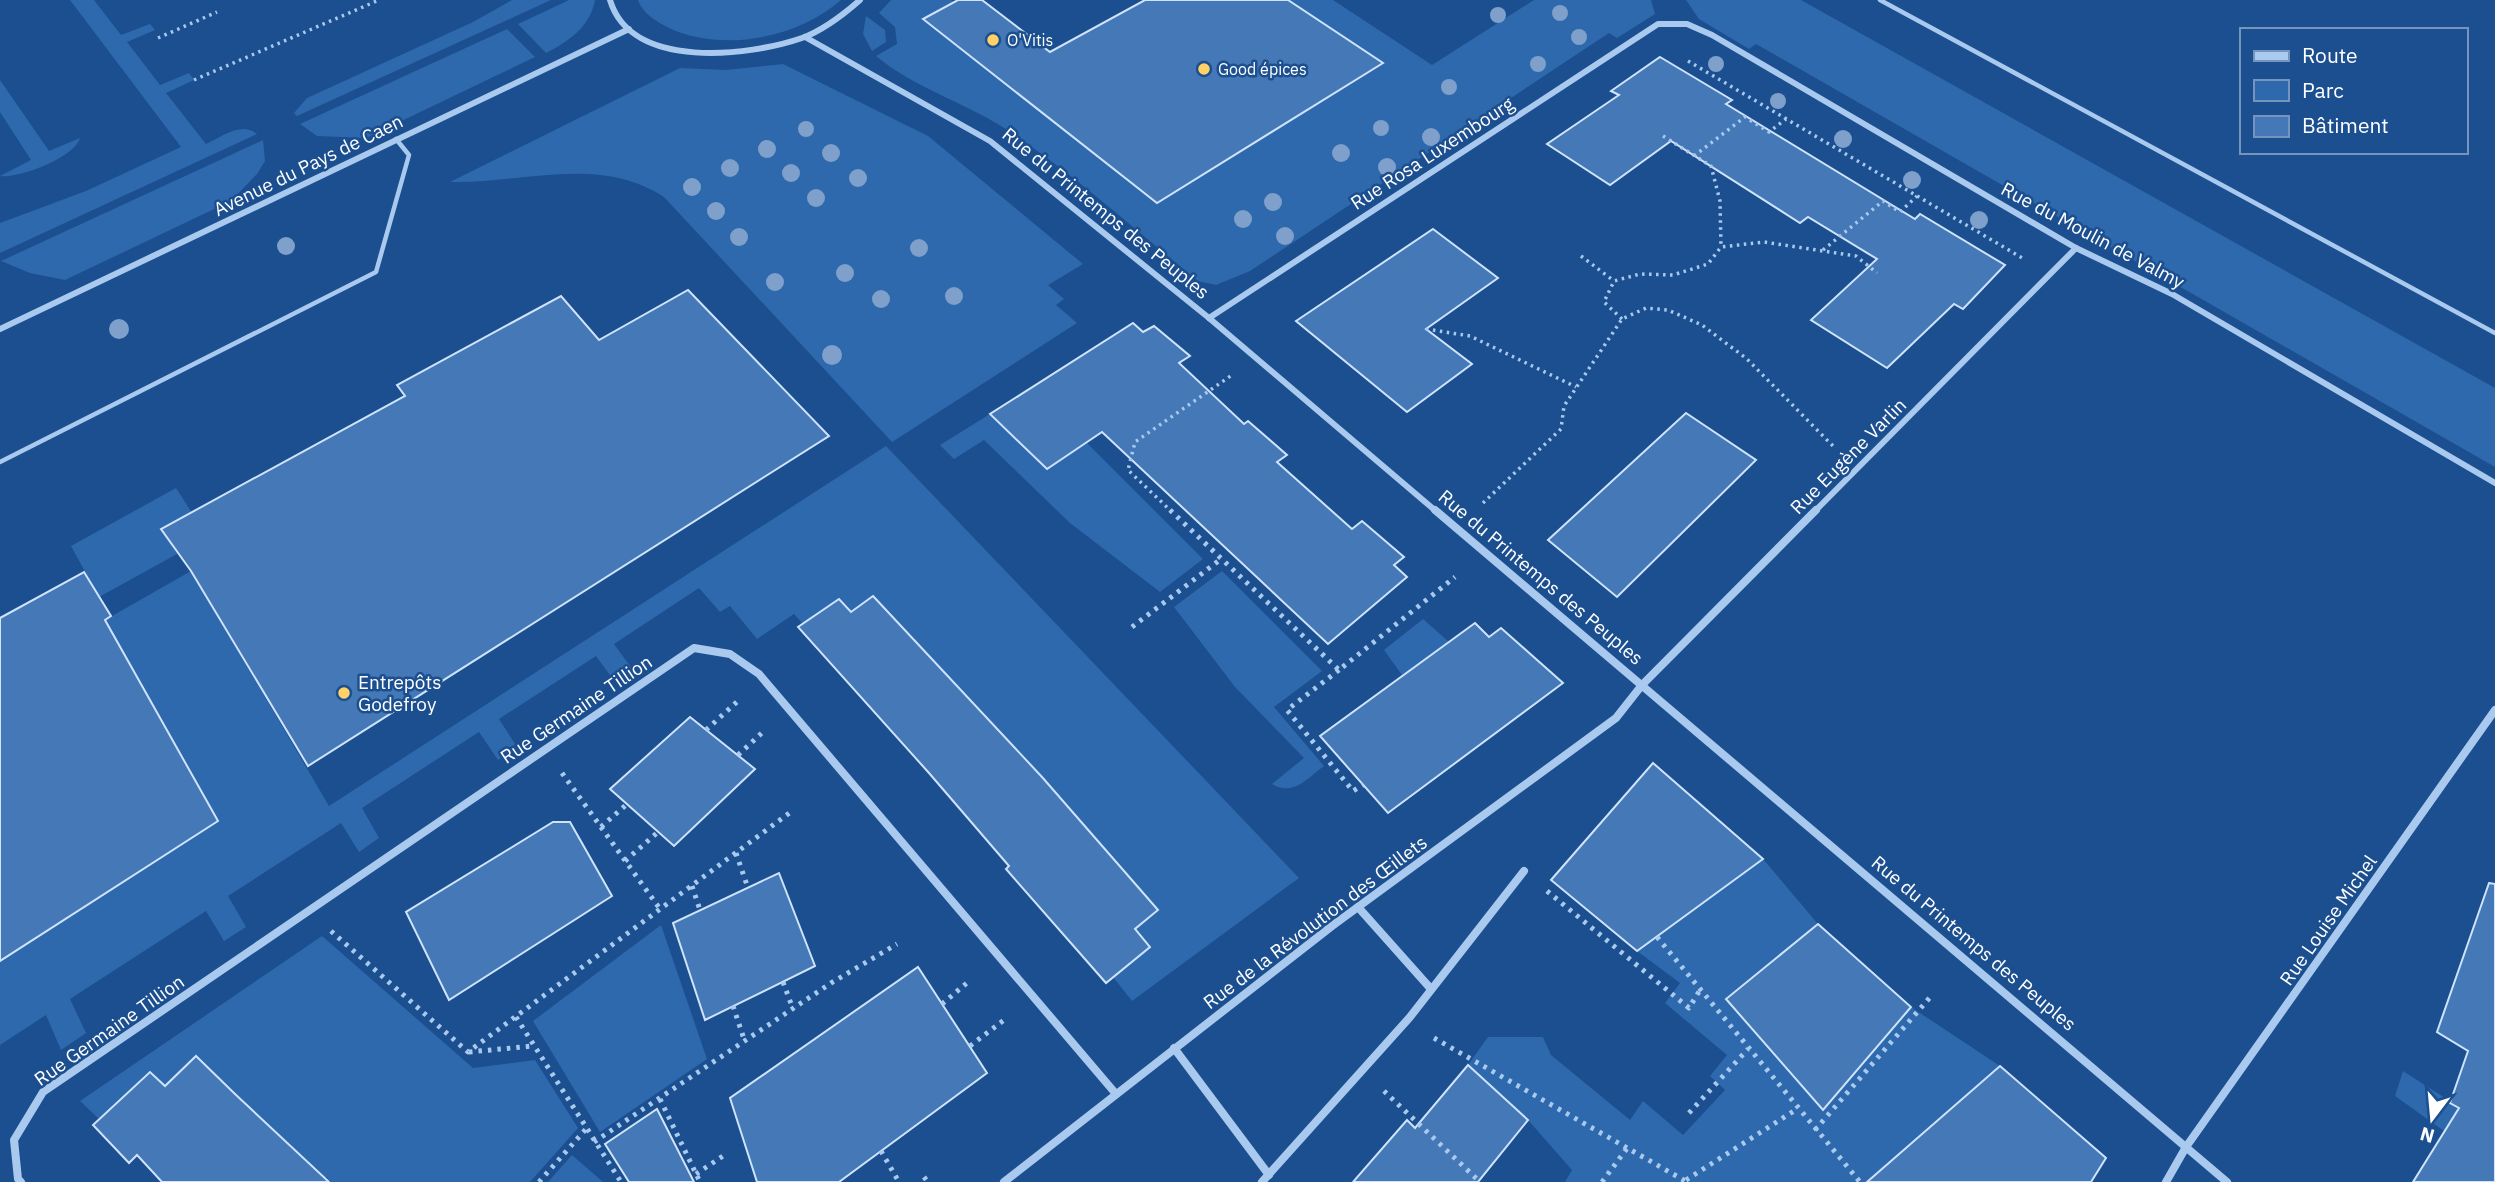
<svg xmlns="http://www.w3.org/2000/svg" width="2495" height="1182" font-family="'IBM Plex Sans',sans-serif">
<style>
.green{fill:#2e69ad}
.building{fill:#4478b7;stroke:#cfe3fa;stroke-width:2}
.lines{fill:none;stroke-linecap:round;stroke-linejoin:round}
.path-far1{stroke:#a9c9ee;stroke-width:3.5;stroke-dasharray:2.5 4.5;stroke-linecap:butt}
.path{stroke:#a9c9ee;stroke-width:5;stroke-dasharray:3.5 6;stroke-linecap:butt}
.service{stroke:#a9c9ee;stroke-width:4.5}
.minor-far1{stroke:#a9c9ee;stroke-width:6}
.minor{stroke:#a9c9ee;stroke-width:8}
.tree{fill:#7ea0ca}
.poi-dot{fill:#ffd166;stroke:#1b4f8f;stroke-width:2.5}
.labels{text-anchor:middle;stroke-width:5;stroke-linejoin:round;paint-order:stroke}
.far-poi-label{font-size:16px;fill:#fff;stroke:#1b4f8f;text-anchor:start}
.street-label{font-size:19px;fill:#fff;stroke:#1b4f8f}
.poi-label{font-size:19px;fill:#fff;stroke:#1b4f8f;text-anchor:start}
</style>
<rect width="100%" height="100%" fill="#1b4f8f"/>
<g class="green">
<path d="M70,0H94L121,35L150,24L155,30L127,42L160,85L189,73L194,80L166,93L206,144C222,137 241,121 257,134L0,253V223L86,191L181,147Z"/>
<polygon points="512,0 551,0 297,116 294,113 307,98 473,22"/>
<path d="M569,0H595C590,27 569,41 546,53L518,24Z"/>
<path d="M638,0H841C798,38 722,53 669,28C657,22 642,13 638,0Z"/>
<path d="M891,0H951L954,2L923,19L1157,203L1383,64L1288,0H1333L1432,65L1534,0H1651L1655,14L1617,38L1609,33L1250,271L1216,285L1198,281C1134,229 1071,171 1001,126C961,101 913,87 876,56L897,44L895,27L879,13Z"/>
<polygon points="1686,0 1801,0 2495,388 2495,467 1756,44 1749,49 1699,19"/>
<polygon points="866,16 885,30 886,42 872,51 863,34"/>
<polygon points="507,29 535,57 366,138 317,136 300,124"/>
<path d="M783,64L928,136L1083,264L1048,285L1064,299L1056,305L1077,323L892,442L664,197C598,154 521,184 450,182L680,68L726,70Z"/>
<path d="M0,80L49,151L80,138C75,157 19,179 0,176L31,160L0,112Z"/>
<polygon points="263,140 265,161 257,174 231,201 65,280 30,273 1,261"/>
<polygon points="990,414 1047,469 1087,443 1203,559 1160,592 1070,523 984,440 954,459 940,445"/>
<polygon points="886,446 1299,878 1132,1001 1113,977 1150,948 1135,929 1158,909 977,706 954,723 873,597 851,612 839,599 803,624 794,614 757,639 730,606 720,612 699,588 614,644 633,670 615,682 596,656 499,719 517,747 498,760 479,732 362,808 379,838 359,852 341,823 228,896 246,927 224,941 206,911 70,999 86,1033 61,1050 46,1015 0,1045 0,961 218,821 105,620 191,571 329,806"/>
<polygon points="176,488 192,513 162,529 177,554 99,597 71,546"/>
<path d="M1222,571L1322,671L1274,707L1324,766C1308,778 1293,797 1272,784L1304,758L1235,687L1174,607Z"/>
<polygon points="1423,619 1449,642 1402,675 1384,650"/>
<polygon points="1763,859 1818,924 1726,999 1823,1110 1911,1007 2000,1066 1879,1171 1888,1182 1565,1182 1572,1170 1528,1120 1468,1065 1488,1037 1543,1037 1551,1055 1630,1120 1643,1101 1683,1135 1725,1090 1710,1076 1727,1055 1665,1003 1680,983 1637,951"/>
<polygon points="661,925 707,1059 600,1132 533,1021"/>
<polygon points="322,936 473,1068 535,1060 578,1128 530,1182 331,1182 326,1177 321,1182 196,1056 165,1086 149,1072 99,1119 80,1101"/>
<polygon points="2403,1071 2495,1130 2495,1149 2453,1117 2444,1131 2395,1096"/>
<polygon points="572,1155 603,1182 548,1182"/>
</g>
<g class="building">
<polygon points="958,0 982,0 1050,52 1145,0 1288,0 1383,63 1157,203 923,19"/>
<polygon points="1660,57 1732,100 1726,104 1915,219 1920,214 2005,265 1963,309 1954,304 1887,368 1811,320 1877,259 1808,217 1800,223 1671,141 1610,185 1547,144 1619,95 1611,91"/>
<polygon points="1433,229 1498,278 1426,329 1472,364 1407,412 1296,321"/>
<polygon points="688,290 829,436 308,766 191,571 161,529 405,396 397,385 561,296 599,340"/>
<polygon points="1133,323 1143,332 1154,326 1190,356 1179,363 1244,424 1248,421 1287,455 1277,462 1352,529 1362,521 1404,557 1394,565 1407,577 1328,644 1102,432 1047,469 990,414"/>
<polygon points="1686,413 1756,460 1617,597 1548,540"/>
<polygon points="84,572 111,616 105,620 218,821 0,961 0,618"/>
<polygon points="873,596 1042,777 1158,910 1135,929 1150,947 1106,983 1006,869 1009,866 929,773 798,627 839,599 851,612"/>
<polygon points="1475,623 1489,637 1501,628 1563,683 1388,813 1320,736"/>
<polygon points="690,717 755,769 674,846 610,789"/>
<polygon points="1653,763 1763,859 1637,951 1551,880"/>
<polygon points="553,822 570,822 612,896 449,1000 406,912"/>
<polygon points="779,873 815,966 705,1020 673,923"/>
<polygon points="2489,883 2495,884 2495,1182 2413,1182 2459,1108 2450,1103 2468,1051 2437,1032"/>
<polygon points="1818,924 1911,1007 1823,1110 1726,999"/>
<polygon points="918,967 987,1073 839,1182 757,1182 730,1098"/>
<polygon points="196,1056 235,1094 329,1182 162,1182 137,1155 129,1163 93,1125 150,1072 165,1086"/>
<polygon points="1468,1065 1528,1120 1478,1182 1353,1182 1407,1120 1415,1128"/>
<polygon points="2000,1066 2106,1158 2091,1182 1867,1182"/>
<polygon points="657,1109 694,1182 629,1182 605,1144"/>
</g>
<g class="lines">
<g class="path-far1">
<polyline points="158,38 217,12"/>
<polyline points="1688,61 2024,259"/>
<polyline points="194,80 379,0"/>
<polyline points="1663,136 1711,166 1720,201 1721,247"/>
<polyline points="1694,156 1745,117 1769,132 1786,119"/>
<polyline points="1823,250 1883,201 1900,212 1917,196"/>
<polyline points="1581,256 1614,281"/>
<polyline points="1622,319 1604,302 1614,281 1640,274 1673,275 1708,264 1721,247 1764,242 1856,256 1877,273"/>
<polyline points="1426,329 1470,336 1576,387"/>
<polyline points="1483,503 1561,429 1564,406 1622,319 1646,308 1668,310 1702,325 1747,359 1835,448"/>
<polyline points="1172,512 1128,470 1135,442 1232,375"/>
</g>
<g class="path">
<polyline points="1170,510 1339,670 1455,577"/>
<polyline points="1132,627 1221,559"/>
<polyline points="1339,670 1287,710 1353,791 1363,785"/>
<polyline points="706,730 739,700"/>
<polyline points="738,755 765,730"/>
<polyline points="562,773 660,909"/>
<polyline points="601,827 626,805"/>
<polyline points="736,853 748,888"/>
<polyline points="625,861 658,832"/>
<polyline points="692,886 700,910"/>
<polyline points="1547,891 1689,1008 1700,990"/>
<polyline points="331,931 468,1052 792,811"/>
<polyline points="1657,937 1860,1182"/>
<polyline points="783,982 793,1009"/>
<polyline points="942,1004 968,982"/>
<polyline points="733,1006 745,1042"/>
<polyline points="516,1017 621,1182"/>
<polyline points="1434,1038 1687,1182"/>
<polyline points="970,1046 1004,1020"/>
<polyline points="469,1052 533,1046"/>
<polyline points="1384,1091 1480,1182"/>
<polyline points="660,1099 700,1182"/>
<polyline points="1689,1113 1748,1049"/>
<polyline points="1815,1130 1932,995"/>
<polyline points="594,1142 831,983 897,944"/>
<polyline points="881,1151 899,1182"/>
<polyline points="696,1174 726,1154"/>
<polyline points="924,1177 928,1182"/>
<polyline points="1686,1180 1797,1109"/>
<polyline points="539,1182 586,1129"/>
<polyline points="1602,1182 1628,1147"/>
</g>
<g class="service">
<polyline points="1880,0 2495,333"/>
<polyline points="0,462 376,272 409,155 396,139"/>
</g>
<g class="minor-far1">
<path d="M610,0C631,71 750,56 802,38C824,30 843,15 860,0"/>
<polyline points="805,37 990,141 1209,318 1437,512"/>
<polyline points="1209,318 1658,24 1687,24 1712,35 2076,248 2172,294 2495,483"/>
<polyline points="0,329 629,29"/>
<polyline points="1814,512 2076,248"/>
</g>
<g class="minor">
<polyline points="1435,510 2227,1182"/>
<polyline points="1358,907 1431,989"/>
<polyline points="1174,1048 1269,1175"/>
<polyline points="21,1182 18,1179 14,1140 43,1092 694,648 730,654 759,674 1116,1094"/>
<polyline points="1004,1182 1332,926 1616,718 1642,685 1816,510"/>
<polyline points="1262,1182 1410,1017 1524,871"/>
<polyline points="2166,1182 2186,1147 2495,710"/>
</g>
</g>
<g class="tree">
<circle cx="1560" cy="13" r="8"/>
<circle cx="1498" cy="15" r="8"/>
<circle cx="1579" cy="37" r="8"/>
<circle cx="1538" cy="64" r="8"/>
<circle cx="1716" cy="64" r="8"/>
<circle cx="1449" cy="87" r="8"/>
<circle cx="1778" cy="101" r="8"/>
<circle cx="1381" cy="128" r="8"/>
<circle cx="806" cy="129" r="8"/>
<circle cx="1431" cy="137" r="9"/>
<circle cx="1843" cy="139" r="9"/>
<circle cx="767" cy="149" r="9"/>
<circle cx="831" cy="153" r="9"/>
<circle cx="1341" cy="153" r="9"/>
<circle cx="1387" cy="167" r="9"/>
<circle cx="730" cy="168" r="9"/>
<circle cx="791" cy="173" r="9"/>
<circle cx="858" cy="178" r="9"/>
<circle cx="1912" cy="180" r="9"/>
<circle cx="692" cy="187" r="9"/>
<circle cx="816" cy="198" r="9"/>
<circle cx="1273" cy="202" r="9"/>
<circle cx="716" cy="211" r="9"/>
<circle cx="1243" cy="219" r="9"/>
<circle cx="1979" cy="220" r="9"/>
<circle cx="1285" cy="236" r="9"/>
<circle cx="739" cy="237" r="9"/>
<circle cx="286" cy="246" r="9"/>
<circle cx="919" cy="248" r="9"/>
<circle cx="845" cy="273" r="9"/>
<circle cx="775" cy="282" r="9"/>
<circle cx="954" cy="296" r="9"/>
<circle cx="881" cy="299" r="9"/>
<circle cx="119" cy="329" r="10"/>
<circle cx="832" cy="355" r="10"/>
</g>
<g class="poi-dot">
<circle cx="993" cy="40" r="7"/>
<circle cx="1204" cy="69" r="7"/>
<circle cx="344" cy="693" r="7"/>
</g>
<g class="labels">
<g class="far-poi-label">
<text x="1007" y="46">O'Vitis</text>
<text x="1218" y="75">Good épices</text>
</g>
<g class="street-label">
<text transform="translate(1432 153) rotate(-33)" y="7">Rue Rosa Luxembourg</text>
<text transform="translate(308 165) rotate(-26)" y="7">Avenue du Pays de Caen</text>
<text transform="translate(1106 213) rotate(39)" y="7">Rue du Printemps des Peuples</text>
<text transform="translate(2093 235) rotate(28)" y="7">Rue du Moulin de Valmy</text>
<text transform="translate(1848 456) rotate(-45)" y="7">Rue Eugène Varlin</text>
<text transform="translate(1541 577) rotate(40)" y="7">Rue du Printemps des Peuples</text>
<text transform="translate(576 709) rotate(-34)" y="7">Rue Germaine Tillion</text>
<text transform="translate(2328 920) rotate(-55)" y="7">Rue Louise Michel</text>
<text transform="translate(1315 922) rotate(-37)" y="7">Rue de la Révolution des Œillets</text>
<text transform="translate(1974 943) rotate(40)" y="7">Rue du Printemps des Peuples</text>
<text transform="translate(109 1030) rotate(-35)" y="7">Rue Germaine Tillion</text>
</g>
<g class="poi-label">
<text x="358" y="689">Entrepôts<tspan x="358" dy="22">Godefroy</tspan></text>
</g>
</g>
<rect x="2240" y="28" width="228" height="126" fill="#1b4f8f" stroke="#7695bc" stroke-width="2"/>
<rect x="2254" y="51" width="35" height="10" fill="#a9c9ee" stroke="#7695bc" stroke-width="2"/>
<text x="2302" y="63" font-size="21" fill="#ffffff">Route</text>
<rect x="2254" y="80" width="35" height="21" fill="#2e69ad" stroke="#7695bc" stroke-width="2"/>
<text x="2302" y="98" font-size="21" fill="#ffffff">Parc</text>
<rect x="2254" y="116" width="35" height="21" fill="#4478b7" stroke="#7695bc" stroke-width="2"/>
<text x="2302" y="133" font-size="21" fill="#ffffff">Bâtiment</text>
<g transform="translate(2432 1119) rotate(196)" stroke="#1b4f8f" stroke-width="5" paint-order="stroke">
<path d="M0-5L12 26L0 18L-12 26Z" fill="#ffffff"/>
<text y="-10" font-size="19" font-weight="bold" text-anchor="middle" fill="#ffffff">N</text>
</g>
</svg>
